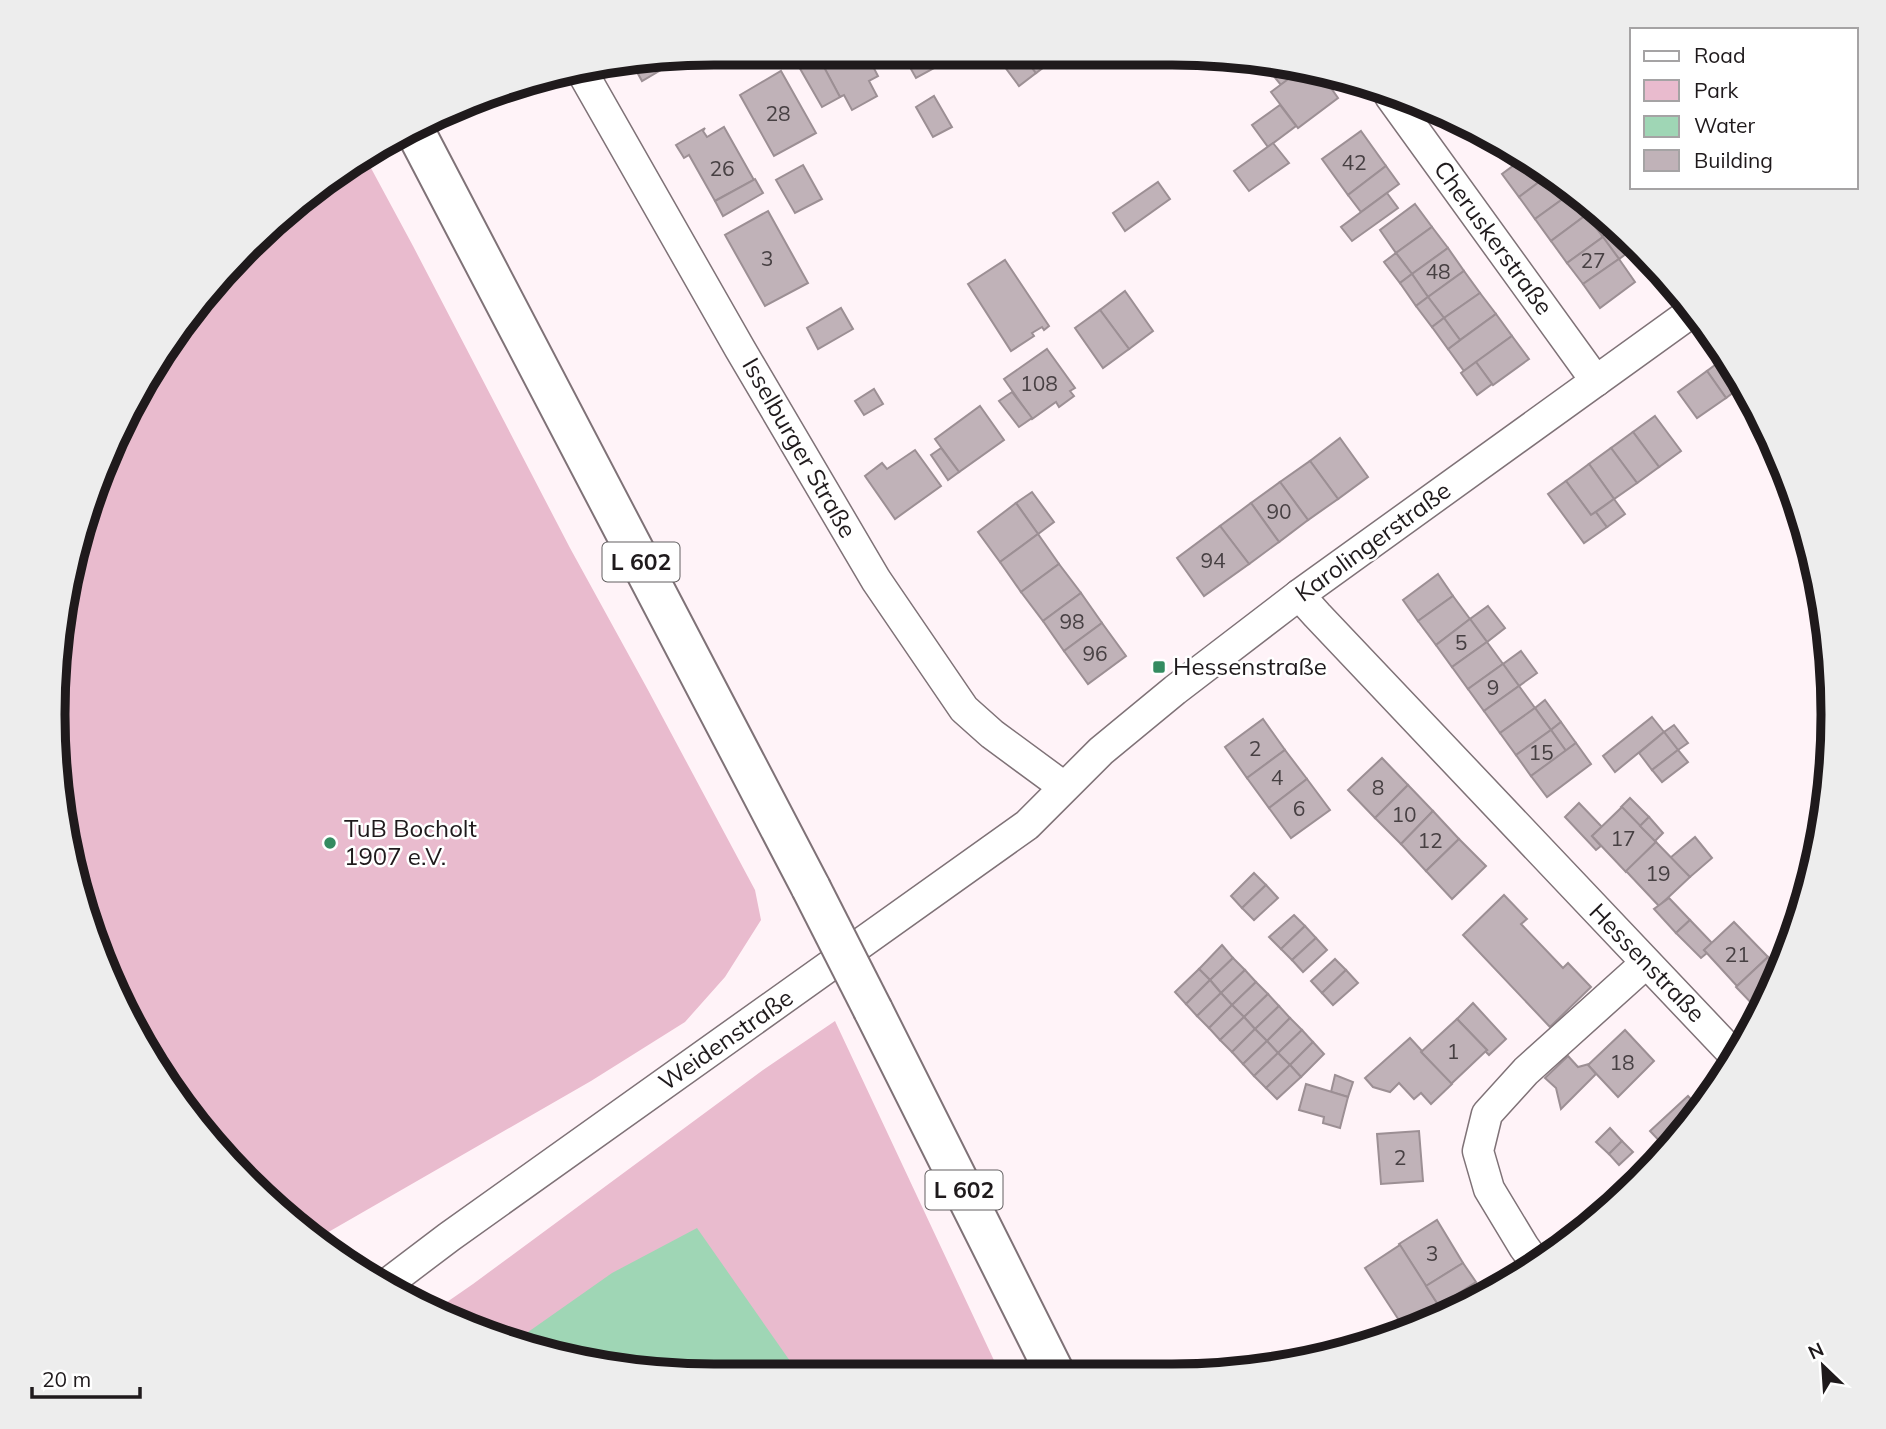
<svg xmlns="http://www.w3.org/2000/svg" width="1886" height="1429" font-family="Mulish,sans-serif">
<style>
.green{fill:#e9bbce}
.water{fill:#9fd6b5}
.building{fill:#c0b2b8;stroke:#9c8f94;stroke-width:2}
.lines{fill:none;stroke-linecap:round;stroke-linejoin:round}
.street-casing{stroke:#7f7277;stroke-width:33}
.primary-casing{stroke:#7f7277;stroke-width:42}
.street{stroke:#fff;stroke-width:30}
.primary{stroke:#fff;stroke-width:38}
.primary-bridge-casing{stroke:#7f7277;stroke-width:42;stroke-linecap:butt}
.primary-bridge{stroke:#fff;stroke-width:38}
.poi-dot{fill:#348b60;stroke:#fff;stroke-width:2.5}
.labels{text-anchor:middle;stroke-width:5;stroke-linejoin:round;paint-order:stroke}
.number-label{font-size:21px;fill:#474043}
.shield{fill:#fff;stroke:#625f60;stroke-width:2}
.shield-label{font-size:23px;font-weight:bold;fill:#1f1a1c}
.street-label{font-size:24px;fill:#1f1a1c;stroke:#fff}
.poi-label{font-size:24px;fill:#1f1a1c;stroke:#fff;text-anchor:start}
.rim{fill:none;stroke:#1f1a1c;stroke-width:9}
</style>
<rect width="100%" height="100%" fill="#fff3f8"/>
<g class="green">
<polygon points="365,157 413,246 570,548 648,690 755,890 761,920 725,977 685,1022 591,1081 318,1238 247,1183 164,1083 88,928 54,757 65,585 121,421 217,278"/>
<polygon points="835,1021 999,1371 628,1371 501,1341 434,1311 473,1284 763,1070"/>
</g>
<polygon class="water" points="697,1228 797,1371 628,1371 511,1344 612,1273"/>
<g class="building">
<polygon points="816,53 866,53 878,76 869,81 877,96 852,110 844,95 840,97"/>
<polygon points="902,53 960,53 960,54 916,78"/>
<polygon points="998,53 1021,53 1036,73 1019,86 996,55"/>
<polygon points="1021,53 1063,53 1036,73"/>
<polygon points="817,54 840,97 822,107 798,65"/>
<polygon points="1198,54 1214,54 1226,57 1209,69"/>
<polygon points="683,57 642,81 632,63"/>
<polygon points="1283,65 1303,68 1281,85 1272,74"/>
<polygon points="1303,68 1319,71 1338,98 1298,128 1271,92"/>
<polygon points="781,71 816,133 774,156 740,95"/>
<polygon points="934,96 952,127 933,137 916,107"/>
<polygon points="1280,105 1296,126 1268,147 1252,125"/>
<polygon points="724,127 754,180 715,201 689,155 684,158 676,145 705,128 703,131 707,137"/>
<polygon points="1361,131 1386,166 1348,195 1322,159"/>
<polygon points="1273,143 1289,163 1249,191 1234,171"/>
<polygon points="1525,157 1540,164 1551,173 1519,197 1502,174"/>
<polygon points="803,165 822,199 795,213 776,180"/>
<polygon points="1386,166 1399,184 1361,212 1348,195"/>
<polygon points="1551,173 1565,185 1571,193 1535,219 1519,197"/>
<polygon points="755,179 763,193 723,216 715,201"/>
<polygon points="1158,182 1170,199 1125,231 1113,213"/>
<polygon points="1387,193 1398,208 1352,241 1341,227"/>
<polygon points="1571,193 1586,215 1551,241 1535,219"/>
<polygon points="1415,204 1432,227 1396,253 1380,230"/>
<polygon points="768,211 808,283 765,306 725,235"/>
<polygon points="1586,215 1603,237 1567,263 1551,241"/>
<polygon points="1432,227 1448,248 1412,274 1396,253"/>
<polygon points="1616,227 1637,246 1619,259 1602,236"/>
<polygon points="1603,237 1619,259 1583,284 1567,263"/>
<polygon points="1448,248 1464,271 1428,297 1412,274"/>
<polygon points="1396,253 1412,274 1400,283 1384,262"/>
<polygon points="1619,259 1635,282 1600,308 1583,284"/>
<polygon points="1005,260 1049,326 1044,330 1042,327 1032,333 1034,336 1011,351 968,284"/>
<polygon points="1464,271 1480,293 1444,318 1428,297"/>
<polygon points="1412,274 1428,297 1416,306 1400,283"/>
<polygon points="1125,291 1153,331 1129,349 1100,310"/>
<polygon points="1480,293 1496,314 1460,340 1444,318"/>
<polygon points="1428,297 1444,318 1432,327 1416,306"/>
<polygon points="841,308 853,329 818,349 807,328"/>
<polygon points="1100,310 1129,349 1103,368 1075,328"/>
<polygon points="1496,314 1512,336 1464,371 1448,349"/>
<polygon points="1444,318 1460,340 1448,349 1432,327"/>
<polygon points="1512,336 1529,359 1493,385 1476,362"/>
<polygon points="1047,349 1075,388 1070,391 1074,396 1059,407 1056,402 1032,419 1004,379"/>
<polygon points="1727,356 1743,385 1726,398 1707,371"/>
<polygon points="1476,362 1492,384 1477,395 1461,373"/>
<polygon points="1707,371 1726,398 1697,418 1678,392"/>
<polygon points="874,389 883,404 864,415 855,401"/>
<polygon points="1012,392 1032,418 1019,427 999,401"/>
<polygon points="980,406 1004,440 959,472 935,439"/>
<polygon points="1655,416 1681,451 1659,467 1633,432"/>
<polygon points="1633,432 1659,467 1637,483 1611,448"/>
<polygon points="1770,437 1780,456 1777,458 1765,441"/>
<polygon points="1340,438 1368,477 1338,499 1310,461"/>
<polygon points="941,448 959,472 948,480 931,455"/>
<polygon points="1611,448 1637,483 1614,499 1589,464"/>
<polygon points="915,450 941,486 895,519 865,476 882,463 887,469"/>
<polygon points="1310,461 1338,499 1308,520 1280,482"/>
<polygon points="1589,464 1614,499 1591,515 1566,481"/>
<polygon points="1566,481 1591,515 1596,512 1607,527 1584,543 1548,494"/>
<polygon points="1280,482 1308,520 1279,542 1251,503"/>
<polygon points="1791,486 1799,513 1796,515 1781,493"/>
<polygon points="1032,492 1054,522 1038,534 1016,503"/>
<polygon points="1614,499 1625,514 1607,527 1596,512"/>
<polygon points="1016,503 1038,534 1000,562 978,532"/>
<polygon points="1251,503 1279,542 1249,564 1220,526"/>
<polygon points="1220,526 1249,564 1204,596 1177,558"/>
<polygon points="1038,534 1059,564 1021,592 1000,562"/>
<polygon points="1059,564 1081,593 1043,621 1021,592"/>
<polygon points="1438,574 1453,596 1418,621 1403,600"/>
<polygon points="1081,593 1102,623 1064,651 1043,621"/>
<polygon points="1453,596 1470,619 1436,645 1418,621"/>
<polygon points="1488,606 1505,628 1487,642 1470,619"/>
<polygon points="1470,619 1487,642 1452,667 1436,645"/>
<polygon points="1102,623 1126,656 1088,684 1064,651"/>
<polygon points="1487,642 1503,664 1468,689 1452,667"/>
<polygon points="1521,651 1537,673 1519,686 1503,664"/>
<polygon points="1503,664 1519,686 1484,711 1468,689"/>
<polygon points="1519,686 1535,708 1500,733 1484,711"/>
<polygon points="1545,700 1561,722 1551,730 1535,708"/>
<polygon points="1535,708 1551,730 1516,755 1500,733"/>
<polygon points="1652,717 1664,732 1615,772 1603,756"/>
<polygon points="1263,719 1285,750 1247,778 1225,747"/>
<polygon points="1561,722 1576,743 1566,751 1551,730"/>
<polygon points="1674,725 1688,743 1678,750 1664,732"/>
<polygon points="1551,730 1566,751 1531,776 1516,755"/>
<polygon points="1664,732 1678,750 1652,770 1639,753"/>
<polygon points="1576,743 1591,764 1547,797 1531,776"/>
<polygon points="1285,750 1307,779 1269,808 1247,778"/>
<polygon points="1678,750 1688,762 1662,782 1652,770"/>
<polygon points="1382,758 1408,785 1375,818 1348,790"/>
<polygon points="1307,779 1330,810 1291,838 1269,808"/>
<polygon points="1408,785 1433,811 1401,844 1375,818"/>
<polygon points="1630,798 1649,817 1640,826 1621,807"/>
<polygon points="1579,803 1602,827 1592,836 1601,846 1596,850 1565,817"/>
<polygon points="1622,807 1656,842 1626,872 1592,836"/>
<polygon points="1433,811 1459,839 1426,871 1401,844"/>
<polygon points="1649,817 1663,833 1655,841 1640,826"/>
<polygon points="1695,837 1712,858 1690,877 1670,858"/>
<polygon points="1459,839 1486,866 1452,899 1426,871"/>
<polygon points="1656,842 1690,877 1659,906 1626,871"/>
<polygon points="1254,873 1266,885 1242,908 1231,896"/>
<polygon points="1266,885 1278,898 1254,920 1242,908"/>
<polygon points="1504,895 1527,919 1521,924 1563,968 1568,963 1591,987 1550,1027 1463,935"/>
<polygon points="1669,898 1690,920 1676,933 1654,909"/>
<polygon points="1294,915 1305,926 1281,949 1269,937"/>
<polygon points="1690,920 1712,943 1704,950 1707,953 1701,958 1676,933"/>
<polygon points="1734,922 1768,957 1737,986 1704,950"/>
<polygon points="1305,926 1316,938 1292,960 1281,949"/>
<polygon points="1316,938 1327,950 1303,972 1292,960"/>
<polygon points="1222,945 1233,958 1210,980 1199,969"/>
<polygon points="1768,957 1781,971 1760,1012 1736,987"/>
<polygon points="1233,958 1245,970 1221,993 1210,980"/>
<polygon points="1335,959 1346,970 1322,993 1311,981"/>
<polygon points="1199,969 1210,980 1186,1004 1175,992"/>
<polygon points="1245,970 1256,982 1232,1005 1221,993"/>
<polygon points="1346,970 1358,983 1333,1005 1322,993"/>
<polygon points="1210,980 1221,993 1197,1016 1186,1004"/>
<polygon points="1256,982 1268,994 1244,1017 1232,1005"/>
<polygon points="1221,993 1232,1005 1209,1028 1197,1016"/>
<polygon points="1268,994 1279,1006 1255,1029 1244,1017"/>
<polygon points="1473,1003 1506,1039 1489,1055 1485,1051 1487,1050 1457,1019"/>
<polygon points="1232,1005 1244,1017 1220,1040 1209,1028"/>
<polygon points="1279,1006 1290,1018 1267,1041 1255,1029"/>
<polygon points="1244,1017 1255,1029 1232,1052 1220,1040"/>
<polygon points="1290,1018 1302,1030 1278,1053 1267,1041"/>
<polygon points="1457,1019 1487,1050 1451,1084 1421,1052"/>
<polygon points="1255,1029 1267,1041 1243,1064 1232,1052"/>
<polygon points="1302,1030 1313,1042 1290,1065 1278,1053"/>
<polygon points="1625,1030 1654,1061 1618,1097 1588,1065"/>
<polygon points="1410,1038 1422,1051 1421,1052 1452,1084 1431,1104 1421,1093 1414,1099 1399,1083 1390,1092 1373,1087 1365,1078"/>
<polygon points="1267,1041 1278,1053 1254,1076 1243,1064"/>
<polygon points="1313,1042 1324,1054 1301,1077 1290,1065"/>
<polygon points="1278,1053 1290,1065 1266,1088 1254,1076"/>
<polygon points="1568,1056 1578,1067 1589,1064 1588,1065 1596,1074 1561,1109 1556,1088 1545,1078"/>
<polygon points="1290,1065 1301,1077 1277,1099 1266,1088"/>
<polygon points="1335,1075 1353,1082 1348,1097 1331,1092"/>
<polygon points="1306,1084 1348,1097 1340,1128 1323,1123 1324,1117 1299,1110"/>
<polygon points="1688,1096 1700,1109 1667,1149 1650,1131"/>
<polygon points="1610,1128 1622,1141 1609,1154 1596,1142"/>
<polygon points="1419,1131 1423,1181 1381,1184 1377,1134"/>
<polygon points="1622,1141 1633,1152 1619,1165 1609,1154"/>
<polygon points="1437,1220 1463,1263 1426,1286 1399,1244"/>
<polygon points="1400,1245 1439,1306 1404,1328 1365,1268"/>
<polygon points="1463,1263 1476,1282 1439,1306 1426,1286"/>
<polygon points="1451,1298 1456,1306 1419,1325 1417,1322 1405,1330 1404,1328"/>
</g>
<g class="lines">
<g class="street-casing">
<g id="street">
<polyline points="581,70 740,349 876,580 964,709 992,734 1064,787"/>
<polyline points="1390,96 1596,381"/>
<polyline points="1299,595 1317,615 1736,1057"/>
<polyline points="1538,1266 1524,1247 1489,1189 1478,1151 1487,1114 1526,1071 1646,963"/>
<polyline points="383,1287 449,1237 1027,825 1101,751 1175,690 1299,595 1693,311"/>
</g>
</g>
<g class="primary-casing">
<g id="primary">
<polyline points="414,129 811,888"/>
<polyline points="873,1010 1054,1371"/>
</g>
</g>
<use href="#street" class="street"/>
<use href="#primary" class="primary"/>
<g class="primary-bridge-casing">
<polyline id="primary-bridge" points="811,888 873,1010"/>
</g>
<use href="#primary-bridge" class="primary-bridge"/>
</g>
<g class="poi-dot">
<rect x="1152" y="660" width="14" height="14" rx="3.5"/>
<circle cx="330" cy="843" r="7"/>
</g>
<g class="labels">
<g class="number-label">
<text x="778" y="121">28</text>
<text x="1354" y="170">42</text>
<text x="722" y="176">26</text>
<text x="767" y="266">3</text>
<text x="1593" y="268">27</text>
<text x="1438" y="279">48</text>
<text x="1039" y="391">108</text>
<text x="1279" y="519">90</text>
<text x="1213" y="568">94</text>
<text x="1072" y="629">98</text>
<text x="1461" y="650">5</text>
<text x="1095" y="661">96</text>
<text x="1493" y="695">9</text>
<text x="1255" y="756">2</text>
<text x="1541" y="760">15</text>
<text x="1277" y="785">4</text>
<text x="1378" y="795">8</text>
<text x="1299" y="816">6</text>
<text x="1404" y="822">10</text>
<text x="1623" y="846">17</text>
<text x="1430" y="848">12</text>
<text x="1658" y="881">19</text>
<text x="1737" y="962">21</text>
<text x="1453" y="1059">1</text>
<text x="1622" y="1070">18</text>
<text x="1400" y="1165">2</text>
<text x="1432" y="1261">3</text>
</g>
<g class="shield">
<rect x="602.5" y="542.5" width="77" height="39" rx="5"/>
<rect x="925.5" y="1170.5" width="77" height="39" rx="5"/>
</g>
<g class="shield-label">
<text x="641" y="570">L 602</text>
<text x="964" y="1198">L 602</text>
</g>
<g class="street-label">
<text transform="translate(1493 238) rotate(54)" y="8">Cheruskerstraße</text>
<text transform="translate(799 448) rotate(60)" y="8">Isselburger Straße</text>
<text transform="translate(1373 542) rotate(-36)" y="8">Karolingerstraße</text>
<text transform="translate(1647 963) rotate(46)" y="8">Hessenstraße</text>
<text transform="translate(726 1040) rotate(-35)" y="8">Weidenstraße</text>
</g>
<g class="poi-label">
<text x="1173" y="675">Hessenstraße</text>
<text x="344" y="837">TuB Bocholt<tspan x="344" dy="28">1907 e.V.</tspan></text>
</g>
</g>
<path d="M0 0H1886V1429H0ZM714 65H1172A649 649 0 0 1 1821 714V715A649 649 0 0 1 1172 1364H714A649 649 0 0 1 65 715V714A649 649 0 0 1 714 65Z" fill="#ededed" fill-rule="evenodd"/>
<path class="rim" d="M714 65H1172A649 649 0 0 1 1821 714V715A649 649 0 0 1 1172 1364H714A649 649 0 0 1 65 715V714A649 649 0 0 1 714 65Z"/>
<rect x="1630" y="28" width="228" height="161" fill="#ffffff" stroke="#a5a3a4" stroke-width="2"/>
<rect x="1644" y="51" width="35" height="10" fill="#ffffff" stroke="#a5a3a4" stroke-width="2"/>
<text x="1694" y="63" font-size="21" fill="#1f1a1c">Road</text>
<rect x="1644" y="80" width="35" height="21" fill="#e9bbce" stroke="#a5a3a4" stroke-width="2"/>
<text x="1694" y="98" font-size="21" fill="#1f1a1c">Park</text>
<rect x="1644" y="116" width="35" height="21" fill="#9fd6b5" stroke="#a5a3a4" stroke-width="2"/>
<text x="1694" y="133" font-size="21" fill="#1f1a1c">Water</text>
<rect x="1644" y="150" width="35" height="21" fill="#c0b2b8" stroke="#a5a3a4" stroke-width="2"/>
<text x="1694" y="168" font-size="21" fill="#1f1a1c">Building</text>
<g transform="translate(1823 1366) rotate(335)" stroke="#ffffff" stroke-width="5" paint-order="stroke">
<path d="M0-5L12 26L0 18L-12 26Z" fill="#1f1a1c"/>
<text y="-10" font-size="19" font-weight="bold" text-anchor="middle" fill="#1f1a1c">N</text>
</g>
<path d="M32 1387v10h108v-10" fill="none" stroke="#1f1a1c" stroke-width="3.5"/>
<text x="42" y="1387" font-size="21" fill="#1f1a1c" stroke="#ffffff" stroke-width="5" paint-order="stroke">20 m</text>
</svg>
